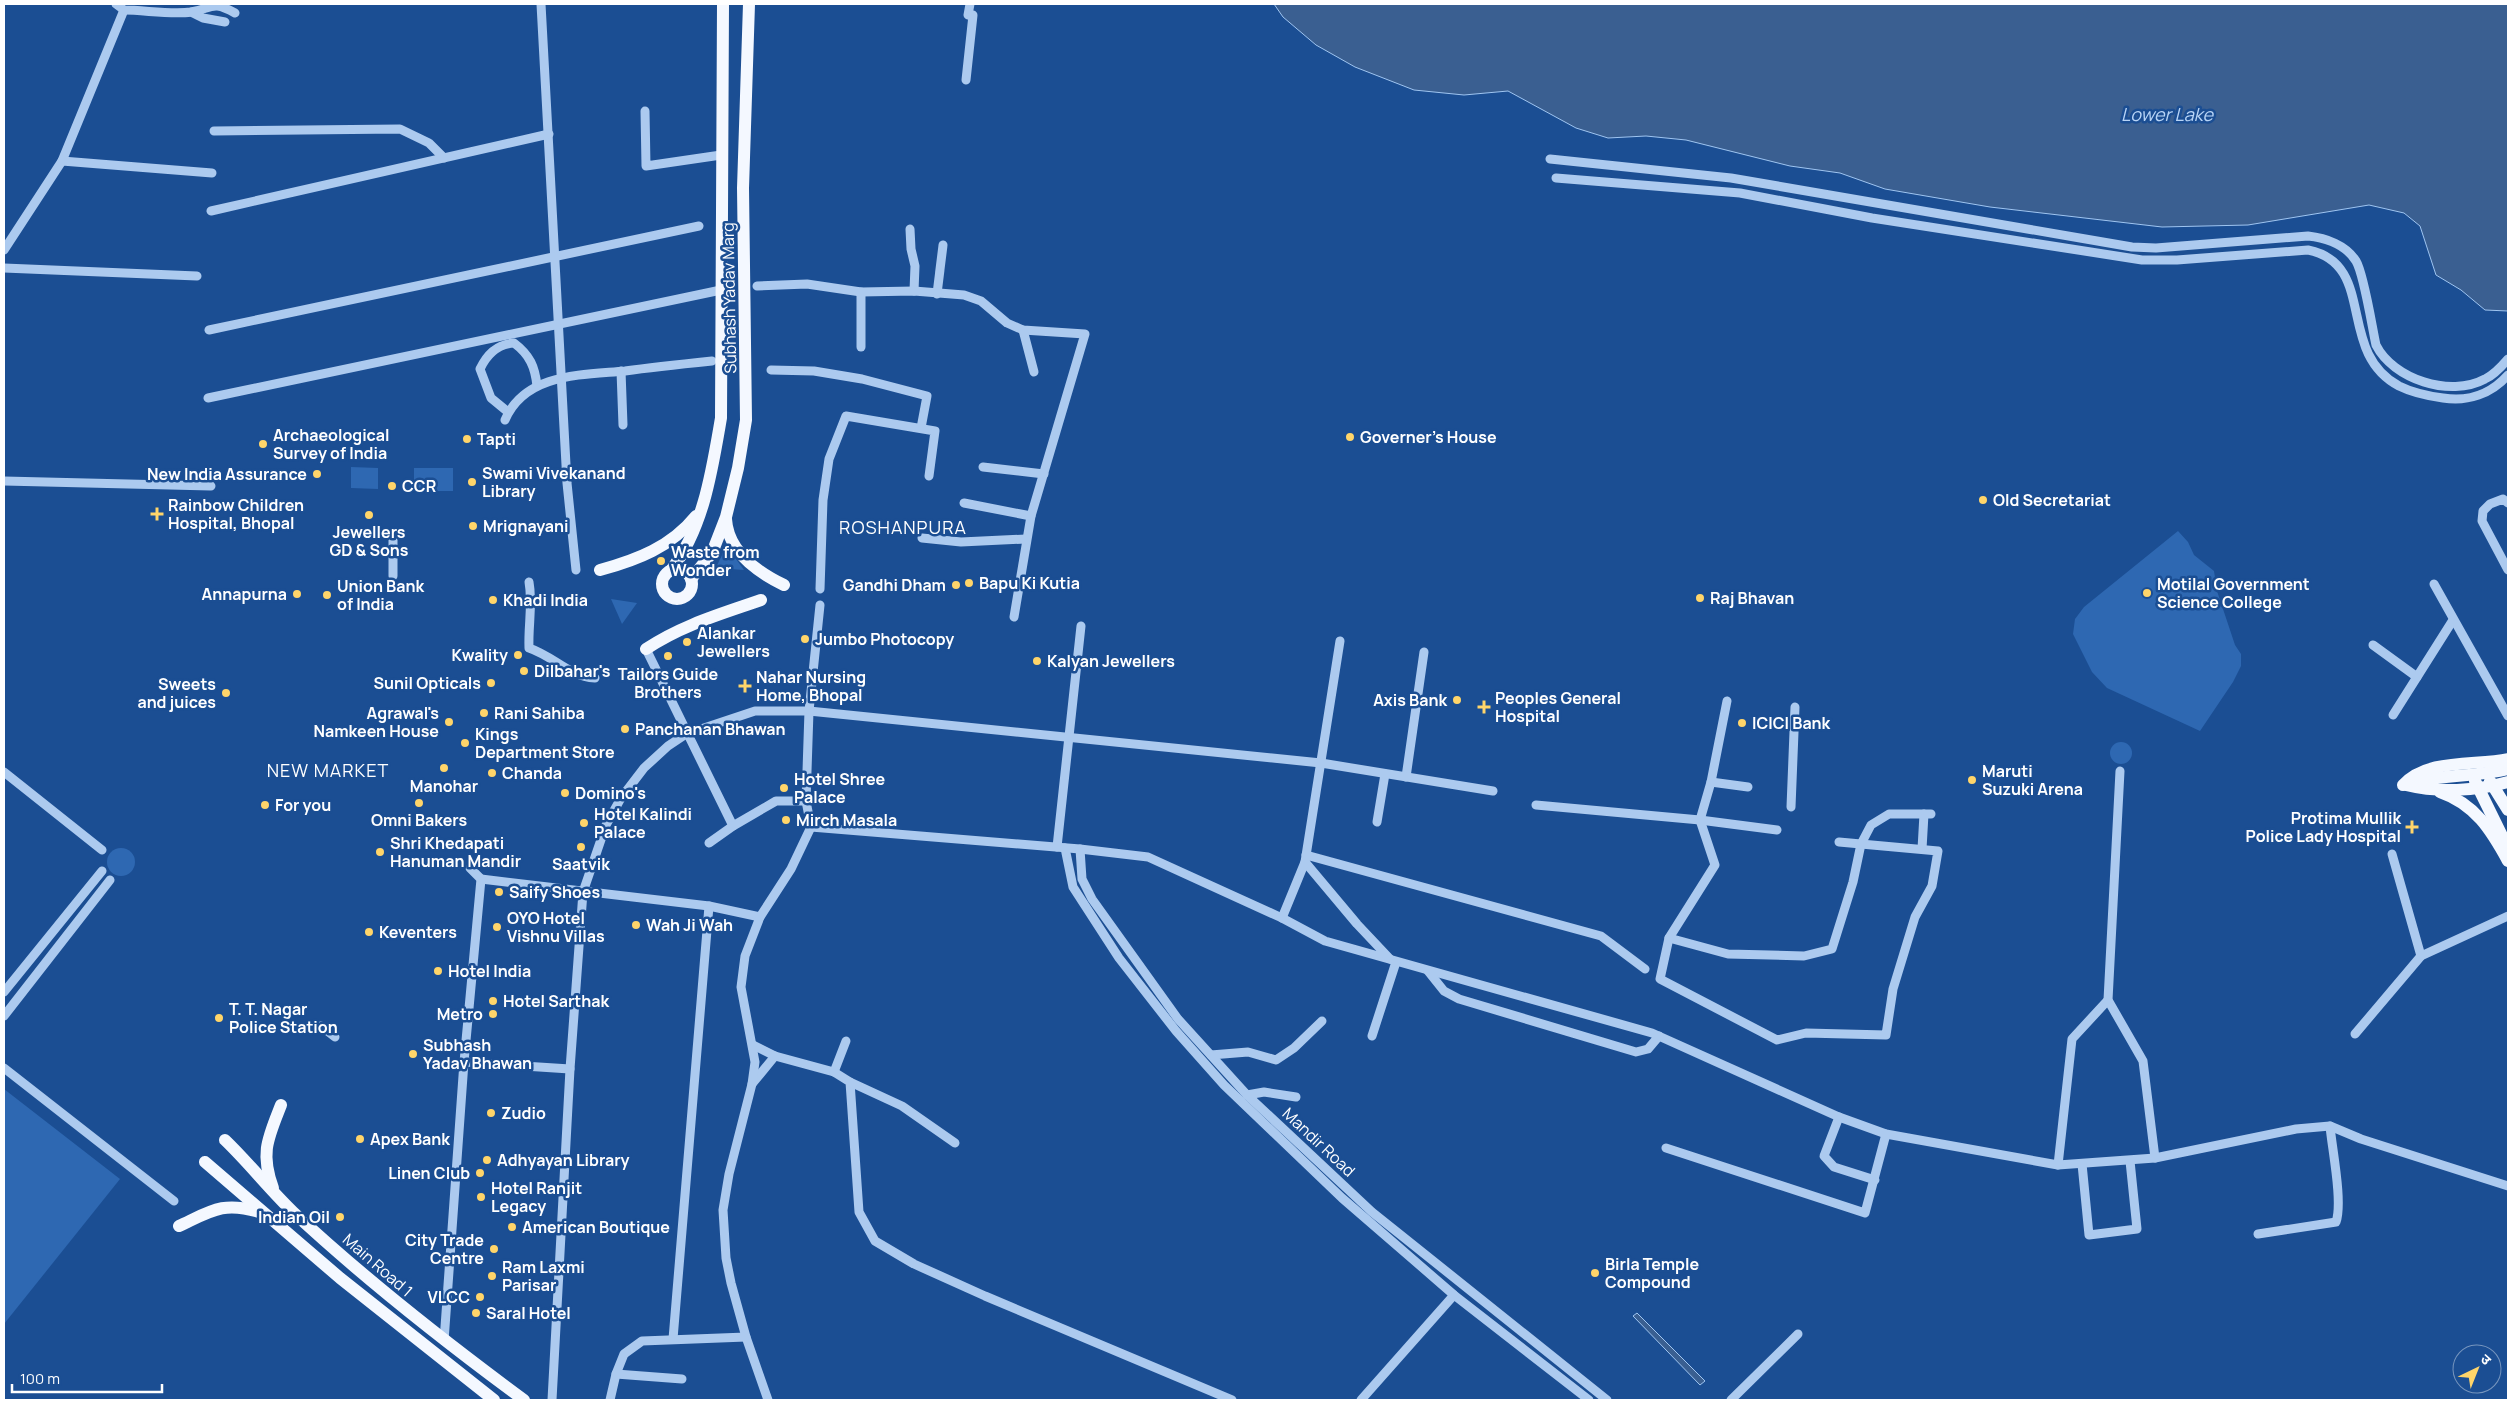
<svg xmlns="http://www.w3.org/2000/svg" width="2512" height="1404" font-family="Manrope,'Noto Sans Devanagari',sans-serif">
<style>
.green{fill:#2e68b2}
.water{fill:#3a5f91;stroke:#9fc5f1}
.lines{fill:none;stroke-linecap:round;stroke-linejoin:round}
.minor{stroke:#accaef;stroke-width:9}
.major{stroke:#f4f8ff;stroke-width:12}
.poi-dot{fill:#ffd56a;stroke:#1b4e93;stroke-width:2}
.labels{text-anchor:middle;stroke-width:5;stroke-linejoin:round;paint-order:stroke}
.street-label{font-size:16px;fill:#fff;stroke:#1b4e93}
.poi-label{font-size:16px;font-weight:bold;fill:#fff;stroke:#1b4e93;text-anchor:start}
.water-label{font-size:18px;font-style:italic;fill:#b8d4f6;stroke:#1b4e93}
.neighbourhood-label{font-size:18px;letter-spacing:1px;fill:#fff;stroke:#1b4e93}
</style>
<rect width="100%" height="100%" fill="#1b4e93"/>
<g class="green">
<polygon points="351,467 378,468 378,489 351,488"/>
<rect x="414" y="468" width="39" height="23"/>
<polygon points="2178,531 2188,542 2194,555 2214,571 2217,591 2235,645 2241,654 2241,666 2233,682 2200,731 2107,688 2092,672 2073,634 2075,619 2084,607"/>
<polygon points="726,545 744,570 716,568"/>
<polygon points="611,599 637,603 622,624"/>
<circle cx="2121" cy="753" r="11"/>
<circle cx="121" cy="862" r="14"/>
<polygon points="4,1089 120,1179 4,1324"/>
</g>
<g class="water">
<polygon points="1274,4 2508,4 2508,311 2485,310 2461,290 2436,275 2420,226 2404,213 2369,205 2248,225 2162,227 1990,207 1885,189 1840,173 1790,166 1686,140 1646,136 1608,138 1576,128 1508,91 1464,95 1414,90 1355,67 1316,45 1283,17"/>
<polygon points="1637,1313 1705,1381 1700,1385 1633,1316"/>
</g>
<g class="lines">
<g class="minor">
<path d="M116,4L124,10C144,10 172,15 191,12C213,8 212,0 235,13"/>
<polyline points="541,4 567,483 576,570"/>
<polyline points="191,12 203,18 225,22"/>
<polyline points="968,15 970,4"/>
<polyline points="966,80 973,15"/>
<polyline points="645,111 646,166 721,155"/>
<polyline points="214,131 400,129 429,143 444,158"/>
<path d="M1550,159L1731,178L2132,247L2156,248L2308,236C2326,238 2346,245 2356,261C2364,274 2372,327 2376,345C2393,379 2450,398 2485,379C2494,375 2502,366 2508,359"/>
<polyline points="62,161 212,173"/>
<path d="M1556,178L1740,193L1872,218L2142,260H2177L2308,250C2378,264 2335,352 2399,386C2413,393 2428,396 2443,398C2468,402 2491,394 2508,375"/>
<polyline points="211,211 549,134"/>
<polyline points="910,229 911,249 915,266 914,291"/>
<polyline points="4,250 62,161 124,10"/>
<polyline points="4,268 197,276"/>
<polyline points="757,286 807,284 861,292 914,291 964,295 981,301 1007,323 1023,330 1085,334 1031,516 1014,617"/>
<polyline points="861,292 861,347"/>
<polyline points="937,294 943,245"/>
<polyline points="209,330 699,226"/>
<polyline points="1023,330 1034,372"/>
<polyline points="771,370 814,371 862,379 927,396 921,428"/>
<polyline points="621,371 623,425"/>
<polyline points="208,398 721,290"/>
<path d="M508,412L491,398L480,369C487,354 498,344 514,343C530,355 535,367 537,386"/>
<path d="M505,420C525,373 582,375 625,371C654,367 683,364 712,361"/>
<polyline points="983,467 1044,474"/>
<polyline points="4,481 211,486"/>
<polyline points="964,503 1031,516"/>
<polyline points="2508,503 2503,499 2490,504 2483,511 2482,521 2508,570"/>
<polyline points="922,538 961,542 1026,539"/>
<polyline points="393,576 393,537"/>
<path d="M529,582C533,604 528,626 529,648C555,657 568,676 595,678"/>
<polyline points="2434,584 2508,716"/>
<polyline points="820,589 823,500 829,459 846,416 935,431 929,476"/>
<polyline points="2373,645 2417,677"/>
<polyline points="646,649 733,826"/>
<polyline points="1727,701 1711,782 1700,820 1715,865 1669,938 1660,979 1777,1040 1806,1033 1886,1035 1893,989 1915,917 1932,886 1938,851 1839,842"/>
<polyline points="2393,715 2453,620"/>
<polyline points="2120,771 2108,1000 2143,1061 2155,1158"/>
<polyline points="4,772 102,850"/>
<polyline points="1406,777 1424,652"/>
<polyline points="1711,782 1748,787"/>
<polyline points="1536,805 1700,820 1777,830"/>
<polyline points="1791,807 1795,707"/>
<polyline points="1377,822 1385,774"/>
<polyline points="811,827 1080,849 1148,857 1282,918 1325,941 1652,1033 1839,1117 1886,1134 2058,1165 2155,1158 2296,1129 2330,1126 2361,1139 2508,1186"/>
<polyline points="709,843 733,826 776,801 806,801"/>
<polyline points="1057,847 1081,626"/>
<polyline points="1065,848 1073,887 1119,958 1176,1031 1224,1085 1342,1198 1454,1295 1589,1400"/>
<polyline points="1080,849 1082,879 1092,899 1178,1019 1247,1095 1372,1212 1607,1400"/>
<polyline points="1922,849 1924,814"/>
<polyline points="2392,854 2421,956"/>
<polyline points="1306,855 1601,936 1645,969"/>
<polyline points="1305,862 1357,924 1390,959"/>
<polyline points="481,879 709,906 760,917"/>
<polyline points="1282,918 1305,862 1340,641"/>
<polyline points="1669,938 1728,954 1804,956 1832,949 1853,882 1861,844 1871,825 1889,814 1931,814"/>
<polyline points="1428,971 1444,991 1459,999 1636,1052 1648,1049 1659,1036"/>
<polyline points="4,992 102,871"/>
<polyline points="4,1016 110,880"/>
<polyline points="321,1026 335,1037"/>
<polyline points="2355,1034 2421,956 2508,916"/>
<polyline points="1372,1036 1396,962"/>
<polyline points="753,1045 775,1056 834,1072 850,1082 859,1212 875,1241 914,1264 985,1296 1232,1400"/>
<polyline points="1211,1055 1248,1052 1276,1060 1294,1048 1322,1021"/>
<polyline points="464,1062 570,1069"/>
<polyline points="4,1068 174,1201"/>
<polyline points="834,1072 846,1041"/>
<polyline points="850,1082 902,1106 955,1143"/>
<polyline points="752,1084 775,1056"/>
<polyline points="1247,1095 1264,1092 1296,1097"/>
<polyline points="1839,1117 1824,1156 1834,1167 1875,1180"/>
<polyline points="1666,1148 1865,1213 1886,1134"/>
<polyline points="2082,1164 2089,1235 2137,1229 2130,1161"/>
<polyline points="2058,1165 2072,1039 2108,1000"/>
<path d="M2258,1234L2336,1222C2343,1202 2332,1149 2330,1126"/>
<polyline points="673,1339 709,906"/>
<polyline points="444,1341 464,1062 481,879 470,868"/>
<polyline points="616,1374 682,1379"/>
<polyline points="552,1400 570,1069 583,892 606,825 621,798 644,768 668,746 686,734 755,711 809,711 1321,763 1493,791"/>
<polyline points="610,1400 616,1374 624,1354 642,1341 746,1337"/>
<polyline points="768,1400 746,1337 731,1283 726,1258 723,1210 729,1174 752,1084 755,1062 741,987 745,956 760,917 791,869 811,827 806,801 809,711 820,605"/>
<polyline points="1361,1400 1454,1295"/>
<polyline points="1731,1400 1798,1334"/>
</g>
<g class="major">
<path d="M726,519C728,552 757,572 784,585"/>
<circle cx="677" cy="584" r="15"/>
<path d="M672,569C704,526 712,470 721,418L723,4"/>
<path d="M600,570C637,560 671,547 696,516"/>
<polyline points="691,579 712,553 726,517 738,468 746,420 743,188 749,4"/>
<path d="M646,649C682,625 721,614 761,600"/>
<polyline points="2475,781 2505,842"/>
<polyline points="2490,781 2508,810"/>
<path d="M2411,783C2443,774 2476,777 2508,769"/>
<path d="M2403,785C2428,758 2475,766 2508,759"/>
<path d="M2406,785C2438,793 2476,791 2508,782"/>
<path d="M2440,792C2475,804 2491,830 2508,861"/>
<path d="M225,1140C249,1163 269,1189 293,1212C366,1280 444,1341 524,1400"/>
<polyline points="205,1162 340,1278 494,1400"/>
<path d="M273,1188C260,1153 268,1138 281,1105"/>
<path d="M179,1226C211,1211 223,1201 259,1212"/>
</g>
</g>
<g class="poi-dot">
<circle cx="1350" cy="437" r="5"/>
<circle cx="467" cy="439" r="5"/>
<circle cx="263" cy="444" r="5"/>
<circle cx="317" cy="474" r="5"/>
<circle cx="472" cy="482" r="5"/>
<circle cx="392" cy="486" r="5"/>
<circle cx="1983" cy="500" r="5"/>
<path d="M154.5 506.5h5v5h5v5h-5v5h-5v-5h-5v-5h5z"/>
<circle cx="369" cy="515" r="5"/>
<circle cx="473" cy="526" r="5"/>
<circle cx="661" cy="561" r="5"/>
<circle cx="969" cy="583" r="5"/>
<circle cx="956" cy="585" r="5"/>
<circle cx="2147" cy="593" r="5"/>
<circle cx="297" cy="594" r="5"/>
<circle cx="327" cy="595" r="5"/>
<circle cx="1700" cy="598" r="5"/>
<circle cx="493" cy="600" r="5"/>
<circle cx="805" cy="639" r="5"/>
<circle cx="687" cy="642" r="5"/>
<circle cx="518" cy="655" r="5"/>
<circle cx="668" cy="656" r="5"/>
<circle cx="1037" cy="661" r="5"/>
<circle cx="524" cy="671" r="5"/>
<circle cx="491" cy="683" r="5"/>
<path d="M742.5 678.5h5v5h5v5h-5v5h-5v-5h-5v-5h5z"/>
<circle cx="226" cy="693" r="5"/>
<circle cx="1457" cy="700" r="5"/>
<path d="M1481.5 699.5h5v5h5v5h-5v5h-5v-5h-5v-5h5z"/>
<circle cx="484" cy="713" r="5"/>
<circle cx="449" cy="722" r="5"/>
<circle cx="1742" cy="723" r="5"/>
<circle cx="625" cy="729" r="5"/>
<circle cx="465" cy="743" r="5"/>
<circle cx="444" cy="768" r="5"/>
<circle cx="492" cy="773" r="5"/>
<circle cx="1972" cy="780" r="5"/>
<circle cx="784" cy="788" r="5"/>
<circle cx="565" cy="793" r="5"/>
<circle cx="419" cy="803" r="5"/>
<circle cx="265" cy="805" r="5"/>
<circle cx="786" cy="820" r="5"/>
<circle cx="584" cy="823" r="5"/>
<path d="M2409.5 819.5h5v5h5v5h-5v5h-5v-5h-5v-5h5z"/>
<circle cx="581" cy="847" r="5"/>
<circle cx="380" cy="852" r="5"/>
<circle cx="499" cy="892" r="5"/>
<circle cx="636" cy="925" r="5"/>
<circle cx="497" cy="927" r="5"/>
<circle cx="369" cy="932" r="5"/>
<circle cx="438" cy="971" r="5"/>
<circle cx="493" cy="1001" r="5"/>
<circle cx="493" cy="1014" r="5"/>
<circle cx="219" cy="1018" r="5"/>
<circle cx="413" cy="1054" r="5"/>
<circle cx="491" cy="1113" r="5"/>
<circle cx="360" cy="1139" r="5"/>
<circle cx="487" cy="1160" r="5"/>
<circle cx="480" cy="1173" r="5"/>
<circle cx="481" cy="1197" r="5"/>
<circle cx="340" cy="1217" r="5"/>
<circle cx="512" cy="1227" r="5"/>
<circle cx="494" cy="1249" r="5"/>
<circle cx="1595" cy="1273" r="5"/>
<circle cx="492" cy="1276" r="5"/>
<circle cx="480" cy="1297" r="5"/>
<circle cx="476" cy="1313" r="5"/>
</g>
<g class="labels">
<g class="street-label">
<text transform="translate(729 298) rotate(-91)" y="6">Subhash Yadav Marg</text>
<text transform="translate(1319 1142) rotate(43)" y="6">Mandir Road</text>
<text transform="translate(378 1265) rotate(41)" y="6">Main Road 1</text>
</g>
<g class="poi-label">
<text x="273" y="441">Archaeological<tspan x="273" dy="18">Survey of India</tspan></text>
<text x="1360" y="443">Governer's House</text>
<text x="477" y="445">Tapti</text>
<text x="482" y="479">Swami Vivekanand<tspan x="482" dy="18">Library</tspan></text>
<text x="307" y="480" text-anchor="end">New India Assurance</text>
<text x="402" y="492">CCR</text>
<text x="1993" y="506">Old Secretariat</text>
<text x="168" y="511">Rainbow Children<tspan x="168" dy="18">Hospital, Bhopal</tspan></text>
<text x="483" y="532">Mrignayani</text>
<text x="369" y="538" text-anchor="middle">Jewellers<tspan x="369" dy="18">GD &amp; Sons</tspan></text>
<text x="671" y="558">Waste from<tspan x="671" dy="18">Wonder</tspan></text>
<text x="979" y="589">Bapu Ki Kutia</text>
<text x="2157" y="590">Motilal Government<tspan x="2157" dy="18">Science College</tspan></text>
<text x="946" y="591" text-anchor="end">Gandhi Dham</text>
<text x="337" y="592">Union Bank<tspan x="337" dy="18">of India</tspan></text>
<text x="287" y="600" text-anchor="end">Annapurna</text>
<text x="1710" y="604">Raj Bhavan</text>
<text x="503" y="606">Khadi India</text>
<text x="697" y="639">Alankar<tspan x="697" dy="18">Jewellers</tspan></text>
<text x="815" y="645">Jumbo Photocopy</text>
<text x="508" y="661" text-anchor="end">Kwality</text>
<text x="1047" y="667">Kalyan Jewellers</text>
<text x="534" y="677">Dilbahar's</text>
<text x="668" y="680" text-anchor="middle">Tailors Guide<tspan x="668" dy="18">Brothers</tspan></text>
<text x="756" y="683">Nahar Nursing<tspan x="756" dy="18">Home, Bhopal</tspan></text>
<text x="481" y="689" text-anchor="end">Sunil Opticals</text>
<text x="216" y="690" text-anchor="end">Sweets<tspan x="216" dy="18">and juices</tspan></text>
<text x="1495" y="704">Peoples General<tspan x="1495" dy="18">Hospital</tspan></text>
<text x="1447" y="706" text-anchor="end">Axis Bank</text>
<text x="439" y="719" text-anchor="end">Agrawal's<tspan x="439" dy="18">Namkeen House</tspan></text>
<text x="494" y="719">Rani Sahiba</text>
<text x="1752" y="729">ICICI Bank</text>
<text x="635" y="735">Panchanan Bhawan</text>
<text x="475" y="740">Kings<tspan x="475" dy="18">Department Store</tspan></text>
<text x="1982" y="777">Maruti<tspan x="1982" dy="18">Suzuki Arena</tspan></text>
<text x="502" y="779">Chanda</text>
<text x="794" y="785">Hotel Shree<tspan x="794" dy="18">Palace</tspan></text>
<text x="444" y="792" text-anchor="middle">Manohar</text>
<text x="575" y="799">Domino's</text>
<text x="275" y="811">For you</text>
<text x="594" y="820">Hotel Kalindi<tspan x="594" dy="18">Palace</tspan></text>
<text x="2401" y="824" text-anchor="end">Protima Mullik<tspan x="2401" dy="18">Police Lady Hospital</tspan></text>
<text x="419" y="826" text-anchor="middle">Omni Bakers</text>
<text x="796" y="826">Mirch Masala</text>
<text x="390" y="849">Shri Khedapati<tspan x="390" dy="18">Hanuman Mandir</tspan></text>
<text x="581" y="870" text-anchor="middle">Saatvik</text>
<text x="509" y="898">Saify Shoes</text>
<text x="507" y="924">OYO Hotel<tspan x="507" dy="18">Vishnu Villas</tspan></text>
<text x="646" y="931">Wah Ji Wah</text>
<text x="379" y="938">Keventers</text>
<text x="448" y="977">Hotel India</text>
<text x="503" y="1007">Hotel Sarthak</text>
<text x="229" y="1015">T. T. Nagar<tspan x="229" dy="18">Police Station</tspan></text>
<text x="483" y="1020" text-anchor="end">Metro</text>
<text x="423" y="1051">Subhash<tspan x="423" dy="18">Yadav Bhawan</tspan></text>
<text x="501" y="1119">Zudio</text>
<text x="370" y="1145">Apex Bank</text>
<text x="497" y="1166">Adhyayan Library</text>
<text x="470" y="1179" text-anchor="end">Linen Club</text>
<text x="491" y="1194">Hotel Ranjit<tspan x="491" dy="18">Legacy</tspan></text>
<text x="330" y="1223" text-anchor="end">Indian Oil</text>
<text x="522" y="1233">American Boutique</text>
<text x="484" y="1246" text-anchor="end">City Trade<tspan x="484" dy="18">Centre</tspan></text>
<text x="1605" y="1270">Birla Temple<tspan x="1605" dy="18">Compound</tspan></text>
<text x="502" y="1273">Ram Laxmi<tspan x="502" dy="18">Parisar</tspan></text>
<text x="470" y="1303" text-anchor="end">VLCC</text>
<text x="486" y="1319">Saral Hotel</text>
</g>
<g class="water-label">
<text x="2167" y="121">Lower Lake</text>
</g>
<g class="neighbourhood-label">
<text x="903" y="534">ROSHANPURA</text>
<text x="328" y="777">NEW MARKET</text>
</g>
</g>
<rect width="2512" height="1404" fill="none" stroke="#ffffff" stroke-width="10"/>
<g transform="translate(2477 1369) rotate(43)"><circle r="24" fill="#1b4e93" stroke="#7695be"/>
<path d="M0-4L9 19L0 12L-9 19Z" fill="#ffd56a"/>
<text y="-8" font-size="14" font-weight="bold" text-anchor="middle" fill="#ffffff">उ</text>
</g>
<path d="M12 1384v8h150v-8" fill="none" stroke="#ffffff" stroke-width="2.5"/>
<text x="20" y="1384" font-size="15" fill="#ffffff" stroke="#1b4e93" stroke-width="4" paint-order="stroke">100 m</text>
</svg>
